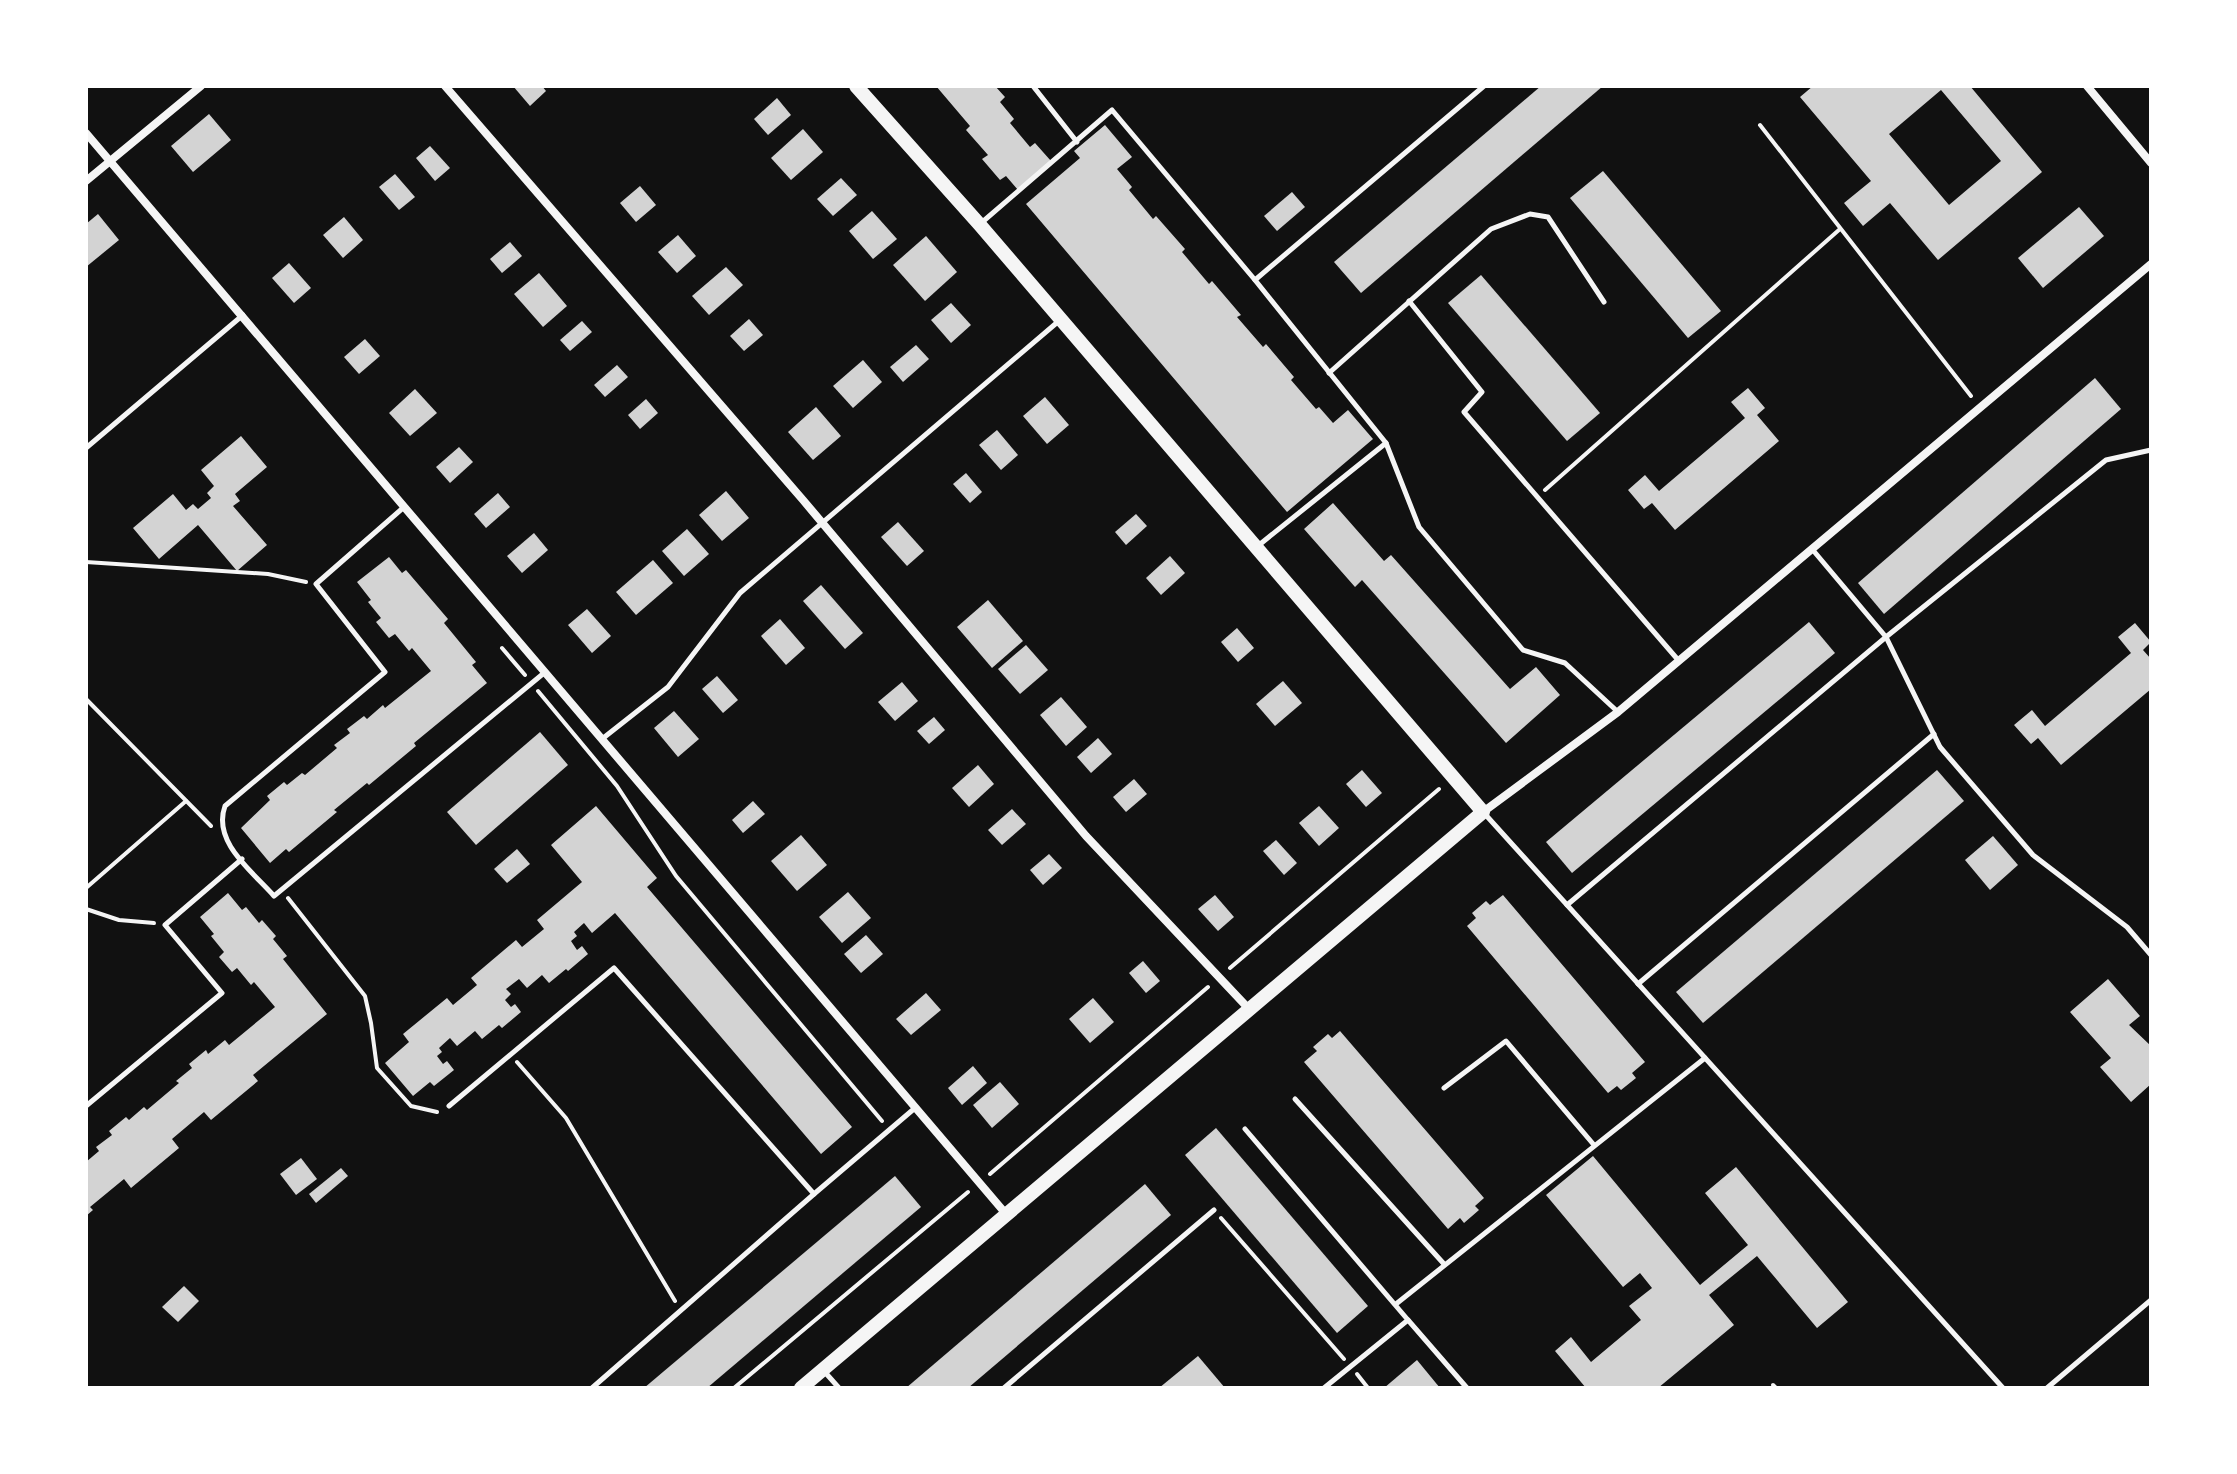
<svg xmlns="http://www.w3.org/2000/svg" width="2237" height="1474" font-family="Arial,sans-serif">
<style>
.building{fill:#d3d3d3;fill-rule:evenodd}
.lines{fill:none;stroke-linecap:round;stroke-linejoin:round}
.path{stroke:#f5f5f5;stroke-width:4}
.service{stroke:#f5f5f5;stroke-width:5}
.minor{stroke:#f5f5f5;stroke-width:8}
.tertiary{stroke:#f5f5f5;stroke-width:14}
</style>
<rect width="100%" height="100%" fill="#111"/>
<g class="building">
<polygon points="513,86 542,86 546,91 530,106"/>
<polygon points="936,86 995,86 1005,97 1000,102 1014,119 1010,123 1030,147 1035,143 1051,161 1018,190 1006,176 1000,180 982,159 988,155 966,130 970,126"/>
<polygon points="1541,86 1603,86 1361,293 1334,262"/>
<path d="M1813,86H1970L2042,172L1938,260L1890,203L1863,226L1844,203L1871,181L1800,97ZM1941,90L2001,161L1949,205L1889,134Z"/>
<polygon points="777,98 791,115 768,135 754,119"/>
<polygon points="209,114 231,140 193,172 171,146"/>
<polygon points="1105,125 1132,157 1117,169 1132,187 1129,190 1153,219 1156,216 1185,249 1182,252 1209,284 1212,281 1241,315 1237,317 1263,347 1266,344 1294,377 1291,380 1316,409 1319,407 1333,423 1348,410 1373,439 1287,512 1026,204 1080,158 1074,151"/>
<polygon points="803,129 823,152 791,180 771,158"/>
<polygon points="430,146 450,168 435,181 416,158"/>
<polygon points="1603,171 1721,311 1688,338 1570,198"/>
<polygon points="395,174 415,197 399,210 379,187"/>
<polygon points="841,178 857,195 833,216 817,199"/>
<polygon points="640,186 656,205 636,222 620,203"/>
<polygon points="1292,192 1305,207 1277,231 1264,216"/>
<polygon points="2079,207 2104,236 2043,288 2018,258"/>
<polygon points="872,211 897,239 873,259 849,231"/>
<polygon points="98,214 119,240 86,267 86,224"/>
<polygon points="344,217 363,240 343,258 323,235"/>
<polygon points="678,235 696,256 677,273 658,252"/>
<polygon points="926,236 957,272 925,301 893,265"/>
<polygon points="510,242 522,256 502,273 490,259"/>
<polygon points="289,263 311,288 294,303 272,278"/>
<polygon points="726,267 743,285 709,315 692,296"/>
<polygon points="539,273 567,306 543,327 514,294"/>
<polygon points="1481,275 1600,413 1567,441 1448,303"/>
<polygon points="951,303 971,325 951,343 931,320"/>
<polygon points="749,319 763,335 744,351 730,336"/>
<polygon points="582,321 592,332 570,351 560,340"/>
<polygon points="365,339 380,356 359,374 344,357"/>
<polygon points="916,345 929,359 903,382 890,367"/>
<polygon points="863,360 882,382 853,408 833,386"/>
<polygon points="617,365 628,377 605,397 594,385"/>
<polygon points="2095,378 2121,409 1884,614 1858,583"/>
<polygon points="1748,388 1765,408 1757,415 1779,441 1675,530 1652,503 1644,509 1628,490 1645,475 1659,491 1745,418 1731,402"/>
<polygon points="415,389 437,413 410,436 389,413"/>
<polygon points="1045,397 1069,425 1047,444 1023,416"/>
<polygon points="646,399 658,413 640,429 628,415"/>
<polygon points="816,407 841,436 813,460 788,432"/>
<polygon points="997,430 1018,455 1001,470 979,445"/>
<polygon points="241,436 267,467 235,494 240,501 233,506 267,545 237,571 198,525 159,559 133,528 173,494 186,510 193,504 198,509 211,498 207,493 214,486 201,470"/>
<polygon points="459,447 473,462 450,483 436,467"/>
<polygon points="966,473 982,492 970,503 953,484"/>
<polygon points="726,491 749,518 722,541 699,515"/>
<polygon points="498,493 510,507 486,528 474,514"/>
<polygon points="1333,503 1384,561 1391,555 1510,689 1536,667 1560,695 1506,743 1362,580 1355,587 1304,529"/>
<polygon points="1136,514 1147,526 1126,545 1115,532"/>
<polygon points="898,522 924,551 907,566 881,537"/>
<polygon points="687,529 709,554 684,576 662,551"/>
<polygon points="534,533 548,550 522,573 507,556"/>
<polygon points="1170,556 1185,573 1161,595 1146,578"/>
<polygon points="389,557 402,573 406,570 448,619 444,623 476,662 472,665 487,683 414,743 416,746 369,785 367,783 334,810 337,812 289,852 286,849 270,863 241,828 270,800 267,796 284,782 287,785 302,773 305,775 337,748 334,745 350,733 347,729 364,716 367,719 383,705 385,708 431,671 412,648 409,651 395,634 389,638 376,622 381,618 368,602 371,600 357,582"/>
<polygon points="653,560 673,583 636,615 616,592"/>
<polygon points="821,585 863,633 845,649 803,601"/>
<polygon points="988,600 1023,641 992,668 957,627"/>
<polygon points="587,609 611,636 592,653 568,625"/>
<polygon points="780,619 805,648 786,665 761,636"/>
<polygon points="1809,622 1835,653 1572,873 1546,842"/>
<polygon points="2135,623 2151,642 2143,650 2151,659 2151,689 2061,765 2038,738 2031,744 2014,725 2032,710 2045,726 2131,653 2118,637"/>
<polygon points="1237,628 1254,648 1238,662 1221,642"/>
<polygon points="1026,645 1048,670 1020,694 998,669"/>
<polygon points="717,676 738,700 723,713 702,689"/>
<polygon points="1283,681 1302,703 1275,726 1256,704"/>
<polygon points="902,682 918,701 895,721 878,702"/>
<polygon points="1061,697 1087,727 1066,746 1040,715"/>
<polygon points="674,711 699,739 678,757 654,728"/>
<polygon points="934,717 945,730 929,744 917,731"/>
<polygon points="540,732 568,765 476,845 447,812"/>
<polygon points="1098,738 1112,754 1091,773 1077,757"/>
<polygon points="978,765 994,784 969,807 952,788"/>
<polygon points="1362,770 1382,793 1366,807 1346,784"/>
<polygon points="1937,770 1964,801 1703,1023 1676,992"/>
<polygon points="1134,779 1147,794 1126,812 1113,797"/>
<polygon points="753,801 765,814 743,833 732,820"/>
<polygon points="596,806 657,878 647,887 852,1127 821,1154 615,913 592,933 584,923 574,932 577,936 571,941 577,950 582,946 588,954 568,971 566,969 549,983 542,975 527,988 519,979 506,989 511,994 505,1000 511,1007 515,1004 521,1012 502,1028 499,1025 482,1039 475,1031 457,1046 450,1038 439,1048 442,1052 437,1056 443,1064 447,1061 454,1070 434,1086 430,1082 413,1096 385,1063 409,1042 403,1034 447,998 453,1005 477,985 471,978 516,940 522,947 544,929 537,920 582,882 551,845"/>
<polygon points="1319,806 1339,828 1319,846 1299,823"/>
<polygon points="1012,809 1026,824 1002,845 988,830"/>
<polygon points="801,835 827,865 797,891 771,861"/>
<polygon points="1993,836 2018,865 1990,890 1965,860"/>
<polygon points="1276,840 1297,863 1284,875 1263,851"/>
<polygon points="517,849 530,864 507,883 494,869"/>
<polygon points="1049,854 1062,868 1043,885 1030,870"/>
<polygon points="848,892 871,918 842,943 819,917"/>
<polygon points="228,893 242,910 246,907 259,923 262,920 276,936 273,939 287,956 283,959 327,1014 253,1075 258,1081 211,1120 204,1112 172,1139 179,1148 131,1188 124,1179 90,1207 93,1210 86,1216 86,1162 99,1151 96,1147 112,1135 109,1131 126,1117 129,1120 144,1107 147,1110 179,1083 176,1081 192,1068 189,1064 206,1050 208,1054 225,1040 229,1045 275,1007 254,982 251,985 237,968 232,972 219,957 224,952 211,936 214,934 200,917"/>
<polygon points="1215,895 1234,917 1218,931 1198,909"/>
<polygon points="1503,895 1645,1062 1632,1073 1636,1078 1621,1090 1617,1086 1608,1093 1467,926 1476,918 1472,913 1486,901 1490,905"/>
<polygon points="866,935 883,954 861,973 844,954"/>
<polygon points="1143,961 1160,981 1146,993 1129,973"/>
<polygon points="2108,979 2140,1016 2129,1025 2151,1046 2151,1084 2131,1102 2100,1067 2111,1058 2070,1012"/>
<polygon points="926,993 941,1010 911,1035 896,1019"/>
<polygon points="1093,998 1114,1022 1090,1043 1069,1019"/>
<polygon points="1340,1031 1484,1198 1475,1206 1479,1210 1464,1223 1460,1218 1448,1229 1304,1062 1317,1051 1313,1047 1328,1034 1332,1038"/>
<polygon points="973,1066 987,1083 962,1105 948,1088"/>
<polygon points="1000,1082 1019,1104 992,1128 973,1105"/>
<polygon points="1216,1128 1368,1306 1337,1333 1185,1155"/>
<polygon points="1593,1156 1700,1285 1748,1245 1705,1193 1736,1167 1848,1302 1817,1328 1757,1256 1709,1295 1734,1325 1658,1388 1586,1388 1555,1351 1571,1337 1591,1362 1641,1320 1629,1306 1652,1288 1640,1273 1623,1287 1546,1195"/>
<polygon points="301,1158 317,1179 296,1195 280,1174"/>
<polygon points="341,1168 348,1176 316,1203 309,1194"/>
<polygon points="895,1176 921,1207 707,1388 644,1388"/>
<polygon points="1145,1184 1171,1215 968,1388 906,1388"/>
<polygon points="184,1286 199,1301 178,1322 162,1307"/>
<polygon points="1198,1356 1225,1388 1159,1388"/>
<polygon points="1417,1360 1440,1388 1384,1388"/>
</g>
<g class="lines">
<g class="path">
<polyline points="1760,125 1971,396"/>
<polyline points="1545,490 1840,229"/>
<polyline points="86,562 268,574 306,582"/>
<polyline points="502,648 525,675"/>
<polyline points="538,691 617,786 676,876 882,1121"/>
<polyline points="86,699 211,826"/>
<polyline points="86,888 186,801"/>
<polyline points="288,898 365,996 371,1023 377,1068 411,1106 437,1112"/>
<polyline points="86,909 119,920 154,923"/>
<polyline points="1230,968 1439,789"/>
<polyline points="517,1062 566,1118 675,1301"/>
<polyline points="990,1174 1208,987"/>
<polyline points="1221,1218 1344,1359"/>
<polyline points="1357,1374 1368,1388"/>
<polyline points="1773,1385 1776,1388"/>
<polyline points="734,1388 968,1192"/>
</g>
<g class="service">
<polyline points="1033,86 1077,142"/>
<polyline points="1484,86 1255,280 1386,443 1419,527 1523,650 1565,663 1618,712"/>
<polyline points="980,224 1112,110 1255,280"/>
<polyline points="1409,301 1482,392 1464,412 1679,661"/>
<polyline points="1329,373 1491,229 1530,214 1548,217 1604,302"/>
<polyline points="86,448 243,315"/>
<path d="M404,507L316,584L385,672L225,806C212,842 252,871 274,896L544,673"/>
<polyline points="1259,545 1386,443"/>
<polyline points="1812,549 1886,637 1940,747 2033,855 2127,927 2151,955"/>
<polyline points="602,739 668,687 740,593 1060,320"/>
<polyline points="1484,813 2003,1388"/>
<polyline points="1567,905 1886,637 2106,460 2151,450"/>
<polyline points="1638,984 1934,734"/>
<polyline points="1444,1088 1506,1041 1594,1145"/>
<polyline points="1295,1099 1444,1264"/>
<polyline points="86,1106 222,993 165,925 242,859"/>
<polyline points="449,1106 614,968 814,1194 915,1108"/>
<polyline points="1245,1129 1408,1320 1324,1388"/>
<polyline points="1396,1304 1705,1058"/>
<polyline points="1408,1320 1467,1388"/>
<polyline points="823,1370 839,1388"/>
<polyline points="592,1388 814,1194"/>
<polyline points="1004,1388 1214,1210"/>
<polyline points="2047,1388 2151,1300"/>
</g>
<g class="minor">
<polyline points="445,86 803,500 1086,836 1249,1009"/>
<polyline points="2087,86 2151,163"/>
<polyline points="86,133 1006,1214"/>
<polyline points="86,181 201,86"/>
<polyline points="1483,812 1618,712 2151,264"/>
</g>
<polyline class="tertiary" points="801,1388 1483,812 980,225 856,86"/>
</g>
<rect width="2237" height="1474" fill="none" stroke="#ffffff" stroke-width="176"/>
</svg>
